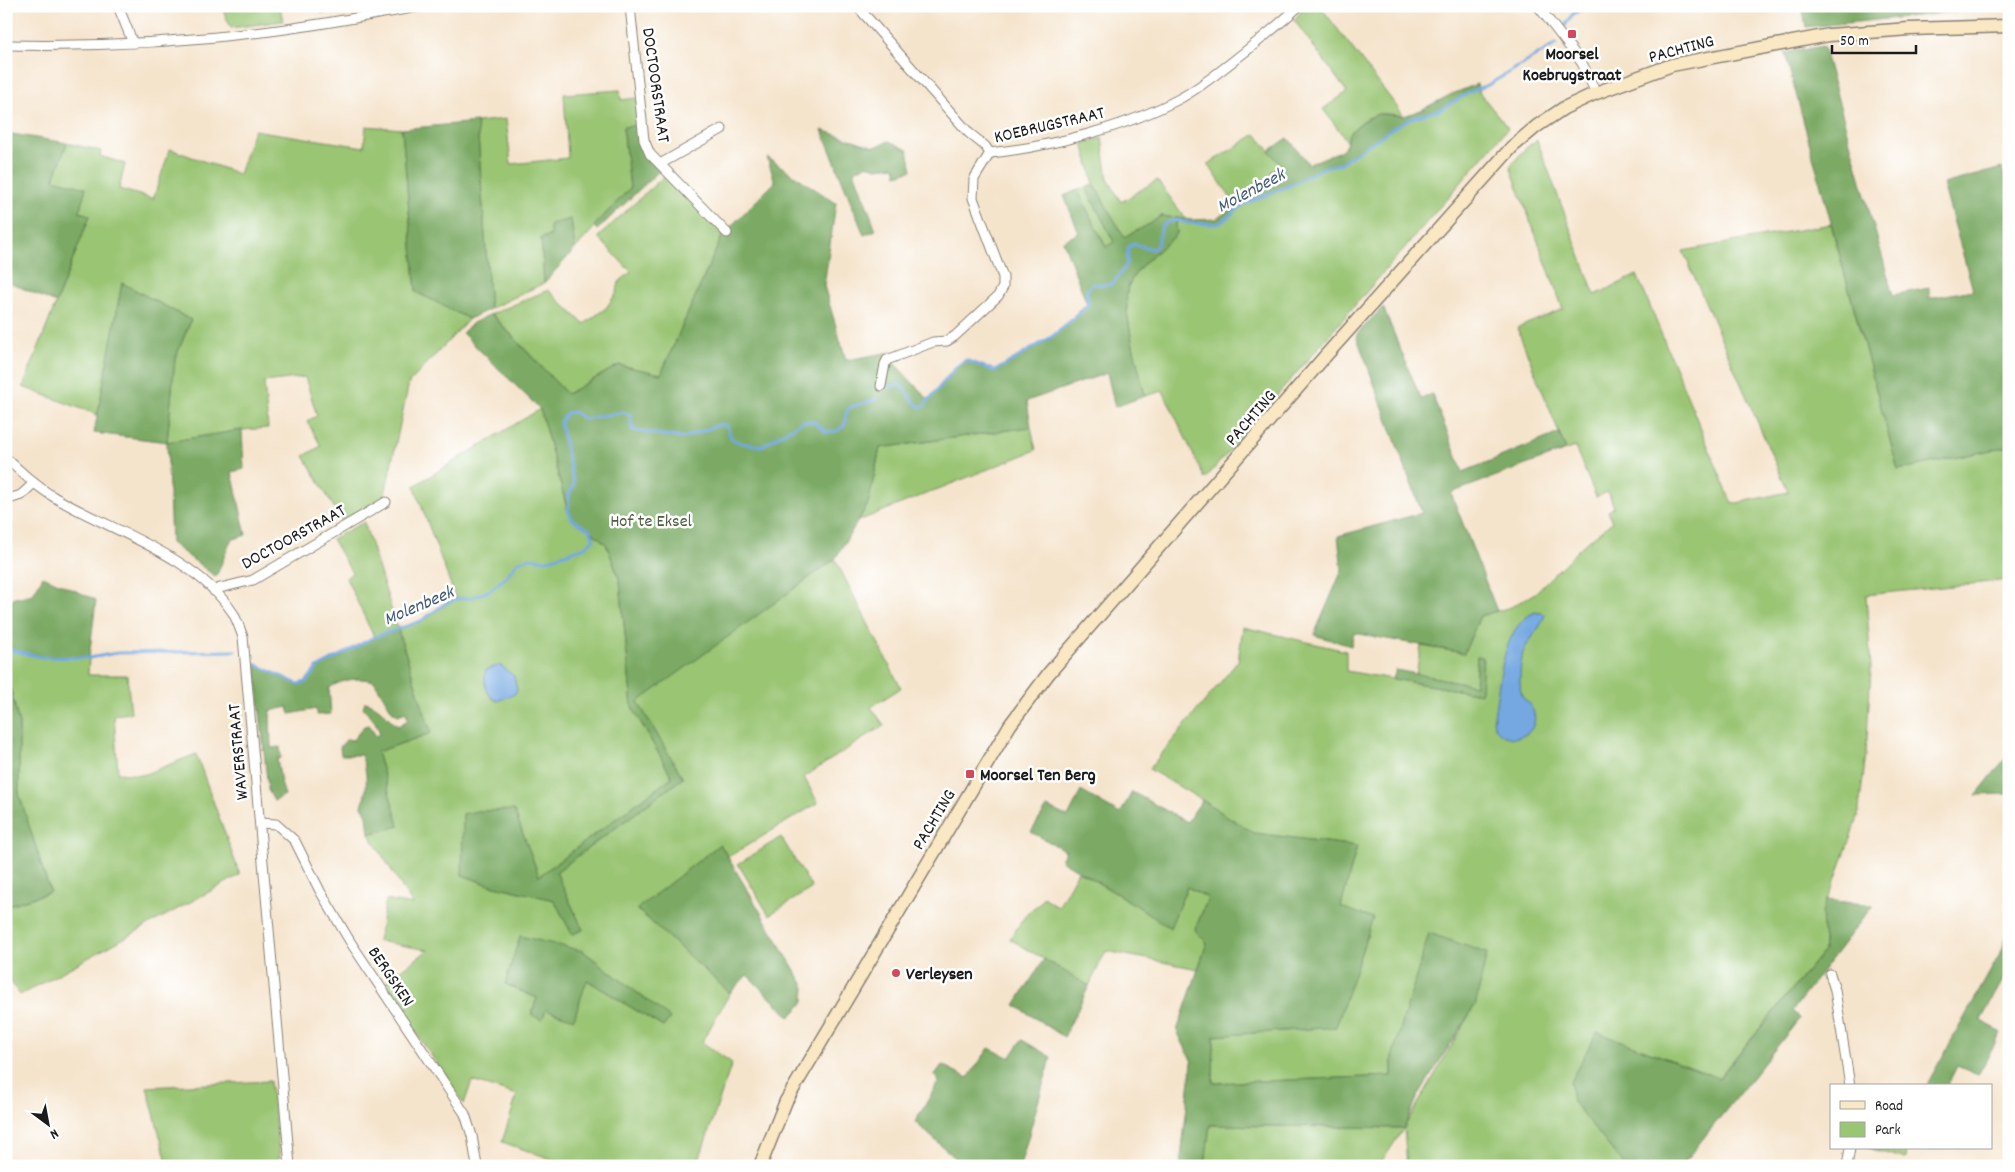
<svg xmlns="http://www.w3.org/2000/svg" width="2015" height="1172" font-family="Dekko,sans-serif">
<style>
.green{fill:#9ac573;stroke:#5b7048;fill-rule:evenodd}
.forest{fill:#7baa65;stroke:#4c6340}
.water{fill:#75a8e1;stroke:#48627e}
.lines{fill:none;stroke-linecap:round;stroke-linejoin:round}
.stream{stroke:#75a8e1;stroke-width:3}
.street-casing{stroke:#888074;stroke-width:11}
.secondary-casing{stroke:#888074;stroke-width:15}
.street{stroke:#fff;stroke-width:9}
.secondary{stroke:#fae7c3;stroke-width:12}
.poi-dot{fill:#d1495b;stroke:#fff;stroke-width:2}
.labels{text-anchor:middle;stroke-width:5;stroke-linejoin:round;paint-order:stroke}
.street-label{font-size:18px;fill:#1c1c1c;stroke:#fff}
.poi-label{font-size:18px;font-weight:bold;fill:#1c1c1c;stroke:#fff;text-anchor:start}
.park-label{font-size:18px;fill:#4e603f;stroke:#fff}
.water-label{font-size:19px;font-style:italic;fill:#445b75;stroke:#fff}
</style>
<rect width="100%" height="100%" fill="#fff"/>
<filter id="ink" filterUnits="userSpaceOnUse"><feTurbulence type="fractalNoise" baseFrequency=".02" numOctaves="2"/><feDisplacementMap in="SourceGraphic" scale="10" xChannelSelector="R" yChannelSelector="G"/><feConvolveMatrix kernelMatrix="1 2 1 2 8 2 1 2 1" color-interpolation-filters="sRGB"/></filter>
<filter id="wash" filterUnits="userSpaceOnUse"><feTurbulence type="fractalNoise" baseFrequency=".0096" numOctaves="4" result="noise"/><feDisplacementMap in="SourceGraphic" scale="20" xChannelSelector="R" yChannelSelector="G"/><feGaussianBlur stdDeviation="1.12" result="paint"/><feColorMatrix in="noise" values="0 0 0 0 0 0 0 0 0 0 0 0 0 0 0 0 0 1.4 0 .05"/><feComposite in="paint" operator="in"/></filter>
<g filter="url(#wash)">
<rect width="100%" height="100%" fill="#f5e4cc"/>
<g class="green">
<polygon points="221,6 280,6 283,21 231,28"/>
<polygon points="320,6 356,6 356,7 321,13"/>
<path d="M1305,6H1320L1404,116C1396,115 1387,113 1380,114C1366,116 1351,128 1347,141L1323,109L1347,92L1294,20Z"/>
<path d="M1478,88L1479,92L1508,128L1205,479L1163,391L1145,396C1140,373 1121,308 1128,287C1136,266 1158,251 1174,237L1177,233L1176,220L1188,223L1218,224L1244,204L1291,185L1325,167L1340,163L1396,126L1414,117L1440,110Z"/>
<polygon points="620,90 621,100 637,98 639,125 623,127 630,188 575,249 571,219 550,236 541,238 544,283 490,309 477,122 506,119 511,164 568,158 564,94"/>
<polygon points="366,126 402,129 416,292 469,319 409,383 384,498 343,523 304,456 321,446 307,421 317,416 305,377 264,382 268,428 242,430 167,442 175,359 191,320 122,283 98,415 23,387 90,216 79,212 54,179 67,143 101,151 100,156 125,164 119,189 153,199 170,149 239,174 254,130 364,147"/>
<polygon points="1256,134 1281,165 1275,177 1240,197 1234,203 1208,164"/>
<polygon points="1102,138 1108,179 1121,202 1157,180 1186,219 1161,216 1150,224 1124,238 1094,184 1083,143"/>
<polygon points="1537,140 1595,295 1637,275 1732,504 1788,492 1683,251 1831,224 1898,470 2009,446 2009,580 1866,595 1871,668 1866,755 1858,817 1823,913 1824,951 1718,1078 1597,1032 1573,1102 1625,1166 1407,1166 1404,1128 1379,1166 1205,1166 1209,1125 1404,1128 1476,1003 1392,1057 1392,1076 1213,1083 1214,1036 1336,1027 1341,907 1357,846 1254,833 1202,800 1149,769 1238,661 1243,627 1346,651 1346,671 1481,694 1477,656 1475,685 1416,674 1421,646 1464,653 1480,616 1511,607 1535,593 1581,547 1612,522 1608,511 1614,507 1608,492 1596,497 1575,447 1566,450 1517,328 1563,309 1510,166 1526,148"/>
<polygon points="664,176 723,234 661,374 619,365 567,394 492,314 548,290 584,324 606,308 617,292 619,282 631,272 598,237"/>
<polygon points="1086,188 1114,242 1106,247 1077,190"/>
<path d="M540,409L568,512L573,520L590,530L606,544L620,581L632,707L672,777L539,876L514,810L462,875L487,884L554,900L572,934L583,930L556,872L683,778L637,702L835,559L901,688L871,707L884,725L804,777L818,803L728,857L720,844L637,909L730,993L702,1042L732,1063L697,1166L679,1161L677,1166H572L502,1142L517,1095L472,1081L464,1104L383,984L428,950L378,941L386,900L413,905L369,834L399,826L377,752L431,733L398,630L374,637L346,578L352,573L332,539L364,522L398,630L421,621L446,603L456,599L414,486ZM493,668L514,676L517,690L497,701C485,695 485,682 486,670ZM583,951L670,1018L663,1027L587,980L546,1010L531,1015L537,998L505,984L511,967Z"/>
<polygon points="1031,427 1036,450 858,521 868,504 880,448"/>
<polygon points="6,649 41,657 89,658 88,675 127,675 131,713 114,715 118,773 143,775 196,754 240,875 20,995 6,975 6,906 50,892 19,794 19,724 6,670"/>
<polygon points="781,837 812,888 769,915 738,864"/>
<polygon points="1078,871 1134,904 1170,927 1187,887 1208,898 1195,929 1207,943 1198,969 1106,951 1089,986 1010,939 1027,913 1040,903 1043,897 1058,907"/>
<polygon points="270,1081 280,1157 268,1166 168,1166 147,1087"/>
<polygon points="1868,1148 1907,1148 1906,1159"/>
</g>
<g class="forest">
<polygon points="1802,6 1987,6 1987,9 1806,27"/>
<polygon points="1823,46 1893,295 1929,288 1929,298 1973,290 1943,184 2002,168 2009,191 2009,446 1898,470 1785,53"/>
<path d="M1477,84L1478,88L1440,110L1414,117L1396,126L1340,164L1325,167L1291,185L1244,204L1222,222L1218,224L1188,223L1176,221L1177,233L1174,237C1158,251 1136,266 1128,287C1121,307 1140,373 1145,396L1115,407L1107,373L1027,401L1031,427L880,448L868,504L835,559L638,702L683,778L556,872L583,930L572,934L554,900L487,884L462,875L463,814L477,811L514,810L539,876L672,777L632,707L620,581L606,544L590,530L573,520L568,511L540,409L462,333L473,323L491,314L567,394L619,365L661,374L723,234L775,182L767,157L836,203L824,286L846,360L891,352L894,363L929,400L956,367L966,360L995,371L1053,336L1087,304L1063,241L1079,233L1064,196L1077,190L1106,247L1114,242L1086,188L1094,184L1124,237L1150,224L1161,216L1192,220L1216,219L1225,213L1240,197L1275,177L1271,172L1281,165L1269,151L1288,138L1309,164L1340,151L1346,145L1349,133L1365,120L1378,114L1404,116L1421,110L1450,95Z"/>
<polygon points="477,122 490,309 469,319 416,292 402,129"/>
<polygon points="639,125 645,152 659,171 597,230 594,226 630,188 623,127"/>
<polygon points="822,130 875,147 889,141 908,150 912,170 897,175 895,166 877,168 866,165 854,171 876,230 864,235"/>
<polygon points="12,134 67,143 54,179 86,188 79,212 90,215 56,303 6,281 6,153"/>
<polygon points="571,219 575,249 544,283 541,238 550,236 550,224"/>
<polygon points="122,283 191,320 175,359 167,442 242,430 244,469 232,472 246,535 231,540 216,577 171,543 167,442 94,433"/>
<polygon points="1383,307 1421,399 1432,394 1463,472 1559,433 1566,450 1451,493 1497,611 1480,616 1464,653 1354,633 1351,646 1314,635 1342,570 1338,536 1422,513 1356,335"/>
<polygon points="43,576 96,600 89,658 41,657 6,649 6,600 33,594"/>
<path d="M398,630L431,733L377,752L399,826L369,834L367,815L362,806C368,787 368,773 361,755H341L340,747L347,739L353,740L364,726L369,725L376,736L380,733L375,722L363,707L365,702C379,704 387,718 398,726L408,720L406,712L398,715L392,711L374,681C358,677 343,679 329,688L331,714L317,715L316,709L290,714L288,707L270,711L271,748L280,747L281,758L277,759L281,783L285,795L274,801L268,790L255,664L298,684L305,682L317,668L374,637Z"/>
<polygon points="1477,656 1483,657 1481,694 1393,679 1396,670 1475,685"/>
<polygon points="6,670 19,724 19,794 50,892 6,906"/>
<polygon points="2009,754 2009,794 1976,795"/>
<polygon points="1081,791 1120,814 1132,792 1187,822 1202,800 1254,833 1357,846 1341,907 1373,918 1336,1027 1214,1036 1213,1083 1392,1076 1392,1057 1429,933 1487,953 1476,1003 1418,1096 1404,1128 1210,1125 1205,1166 1180,1166 1192,1062 1177,1031 1207,943 1195,930 1208,898 1187,887 1170,928 1134,904 1061,860 1066,851 1031,832 1047,807 1068,817"/>
<polygon points="720,844 805,987 804,1002 790,1017 747,975 730,993 637,909"/>
<polygon points="1826,900 1873,905 1792,1011 1800,1018 1681,1166 1625,1166 1573,1102 1570,1082 1597,1032 1719,1078 1824,951 1822,913"/>
<polygon points="2009,929 2009,969 1981,1020 2001,1033 1978,1075 1957,1066 1947,1086 1926,1086 2001,952"/>
<polygon points="520,936 583,951 670,1018 663,1027 587,980 574,1019 546,1010 542,1020 531,1015 537,998 505,984"/>
<polygon points="1044,959 1089,986 1064,1037 1015,1005"/>
<polygon points="1022,1040 1051,1057 1020,1166 964,1166 915,1122 939,1081 934,1076 942,1065 968,1078 989,1048 1010,1058"/>
</g>
<g class="water">
<path d="M1535,612L1545,614C1541,630 1523,645 1522,657C1520,668 1519,682 1521,692C1522,700 1533,705 1534,714C1538,731 1520,742 1505,736C1498,733 1495,728 1493,721C1500,688 1500,627 1535,612Z"/>
<path d="M500,665L514,676L517,690L515,694L497,701C485,695 483,681 486,670Z"/>
</g>
<g class="lines">
<g class="stream">
<polyline points="1565,26 1572,15 1586,6"/>
<path d="M889,388L898,384C907,390 911,401 920,407L924,406L956,367L966,360L995,371L1053,336L1086,308L1089,303C1086,294 1085,290 1092,284L1110,285L1116,280L1127,264L1128,248L1133,244L1153,249L1157,246L1162,226L1169,222L1176,220L1188,223L1218,224L1222,222L1244,204L1291,185L1325,167L1340,164L1396,126L1414,117L1440,110L1474,90L1488,85L1556,44"/>
<polyline points="6,649 41,657 89,658 117,653 235,651"/>
<polyline points="255,664 298,684 306,682 317,668 374,637 421,621 446,603 456,599 471,598 489,591 505,578 518,562 530,558 547,560 585,547 594,539 590,530 573,520 568,511 569,495 574,485 560,422 566,413 574,412 584,419 623,412 630,415 632,429 637,431 683,438 721,424 727,426 731,438 741,443 762,446 803,421 814,422 826,432 837,431 844,426 847,411 851,407 875,400 876,398"/>
</g>
</g>
</g>
<g filter="url(#ink)">
<g class="lines">
<g class="street-casing">
<g id="street">
<polyline points="118,6 133,43"/>
<polyline points="630,6 644,140 650,154 727,233"/>
<polyline points="857,6 969,133 985,146 990,153"/>
<polyline points="1538,6 1582,63 1596,93"/>
<path d="M6,45C97,47 188,42 278,30C327,24 376,14 424,6"/>
<path d="M990,153C1050,147 1126,127 1179,99C1198,89 1215,75 1232,62C1255,44 1278,26 1299,6"/>
<polyline points="660,164 722,129"/>
<polyline points="881,386 885,364 887,360 933,342 947,341 955,336 998,296 1003,287 1003,277 973,198 974,179 990,153"/>
<path d="M6,458C21,472 36,486 54,497C111,531 195,555 233,613C237,620 240,629 243,637L290,1166"/>
<polyline points="6,500 21,495 34,483"/>
<polyline points="214,591 220,588 253,580 386,502"/>
<polyline points="260,823 276,824 295,841 320,891 351,943 465,1114 472,1136 477,1166"/>
<polyline points="1830,974 1835,990 1850,1086"/>
<polyline points="1847,1166 1850,1148"/>
</g>
</g>
<g class="secondary-casing">
<polyline id="secondary" points="760,1166 786,1101 1010,725 1049,673 1328,353 1512,147 1537,126 1564,108 1596,93 1672,65 1829,35 1909,29 2009,26"/>
</g>
<use href="#street" class="street"/>
<use href="#secondary" class="secondary"/>
</g>
</g>
<g class="poi-dot">
<rect x="1567" y="29" width="10" height="10" rx="2.5"/>
<rect x="965" y="769" width="10" height="10" rx="2.5"/>
<circle cx="896" cy="973" r="5"/>
</g>
<g class="labels">
<g class="street-label">
<text transform="translate(1681 48) rotate(-15)" y="6">PACHTING</text>
<text transform="translate(657 85) rotate(82)" y="6">DOCTOORSTRAAT</text>
<text transform="translate(1049 124) rotate(-13)" y="6">KOEBRUGSTRAAT</text>
<text transform="translate(1250 417) rotate(-49)" y="6">PACHTING</text>
<text transform="translate(293 536) rotate(-29)" y="6">DOCTOORSTRAAT</text>
<text transform="translate(237 752) rotate(-95)" y="6">WAVERSTRAAT</text>
<text transform="translate(933 819) rotate(-59)" y="6">PACHTING</text>
<text transform="translate(392 976) rotate(56)" y="6">BERGSKEN</text>
</g>
<g class="poi-label">
<text x="1572" y="59" text-anchor="middle">Moorsel<tspan x="1572" dy="21">Koebrugstraat</tspan></text>
<text x="980" y="780">Moorsel Ten Berg</text>
<text x="906" y="979">Verleysen</text>
</g>
<g class="park-label">
<text x="651" y="526">Hof te Eksel</text>
</g>
<g class="water-label">
<text transform="translate(1250 189) rotate(-28)" y="7">Molenbeek</text>
<text transform="translate(418 604) rotate(-23)" y="7">Molenbeek</text>
</g>
</g>
<rect width="2015" height="1172" fill="none" stroke="#fff" stroke-width="25"/>
<rect x="1830" y="1084" width="162" height="65" fill="#ffffff" stroke="#a4a4a4"/>
<rect x="1840" y="1101" width="25" height="8" fill="#fae7c3" stroke="#a4a4a4"/>
<text x="1875" y="1110" font-size="15" fill="#1c1c1c">Road</text>
<rect x="1840" y="1122" width="25" height="15" fill="#9ac573" stroke="#a4a4a4"/>
<text x="1875" y="1134" font-size="15" fill="#1c1c1c">Park</text>
<g transform="translate(48 1124) rotate(148)" stroke="#ffffff" stroke-width="4" paint-order="stroke">
<path d="M0-4L9 19L0 12L-9 19Z" fill="#1c1c1c"/>
<text y="-8" font-size="14" font-weight="bold" text-anchor="middle" fill="#1c1c1c">N</text>
</g>
<path d="M1832 45v8h84v-8" fill="none" stroke="#1c1c1c" stroke-width="2.5"/>
<text x="1840" y="45" font-size="15" fill="#1c1c1c" stroke="#ffffff" stroke-width="4" paint-order="stroke">50 m</text>
</svg>
